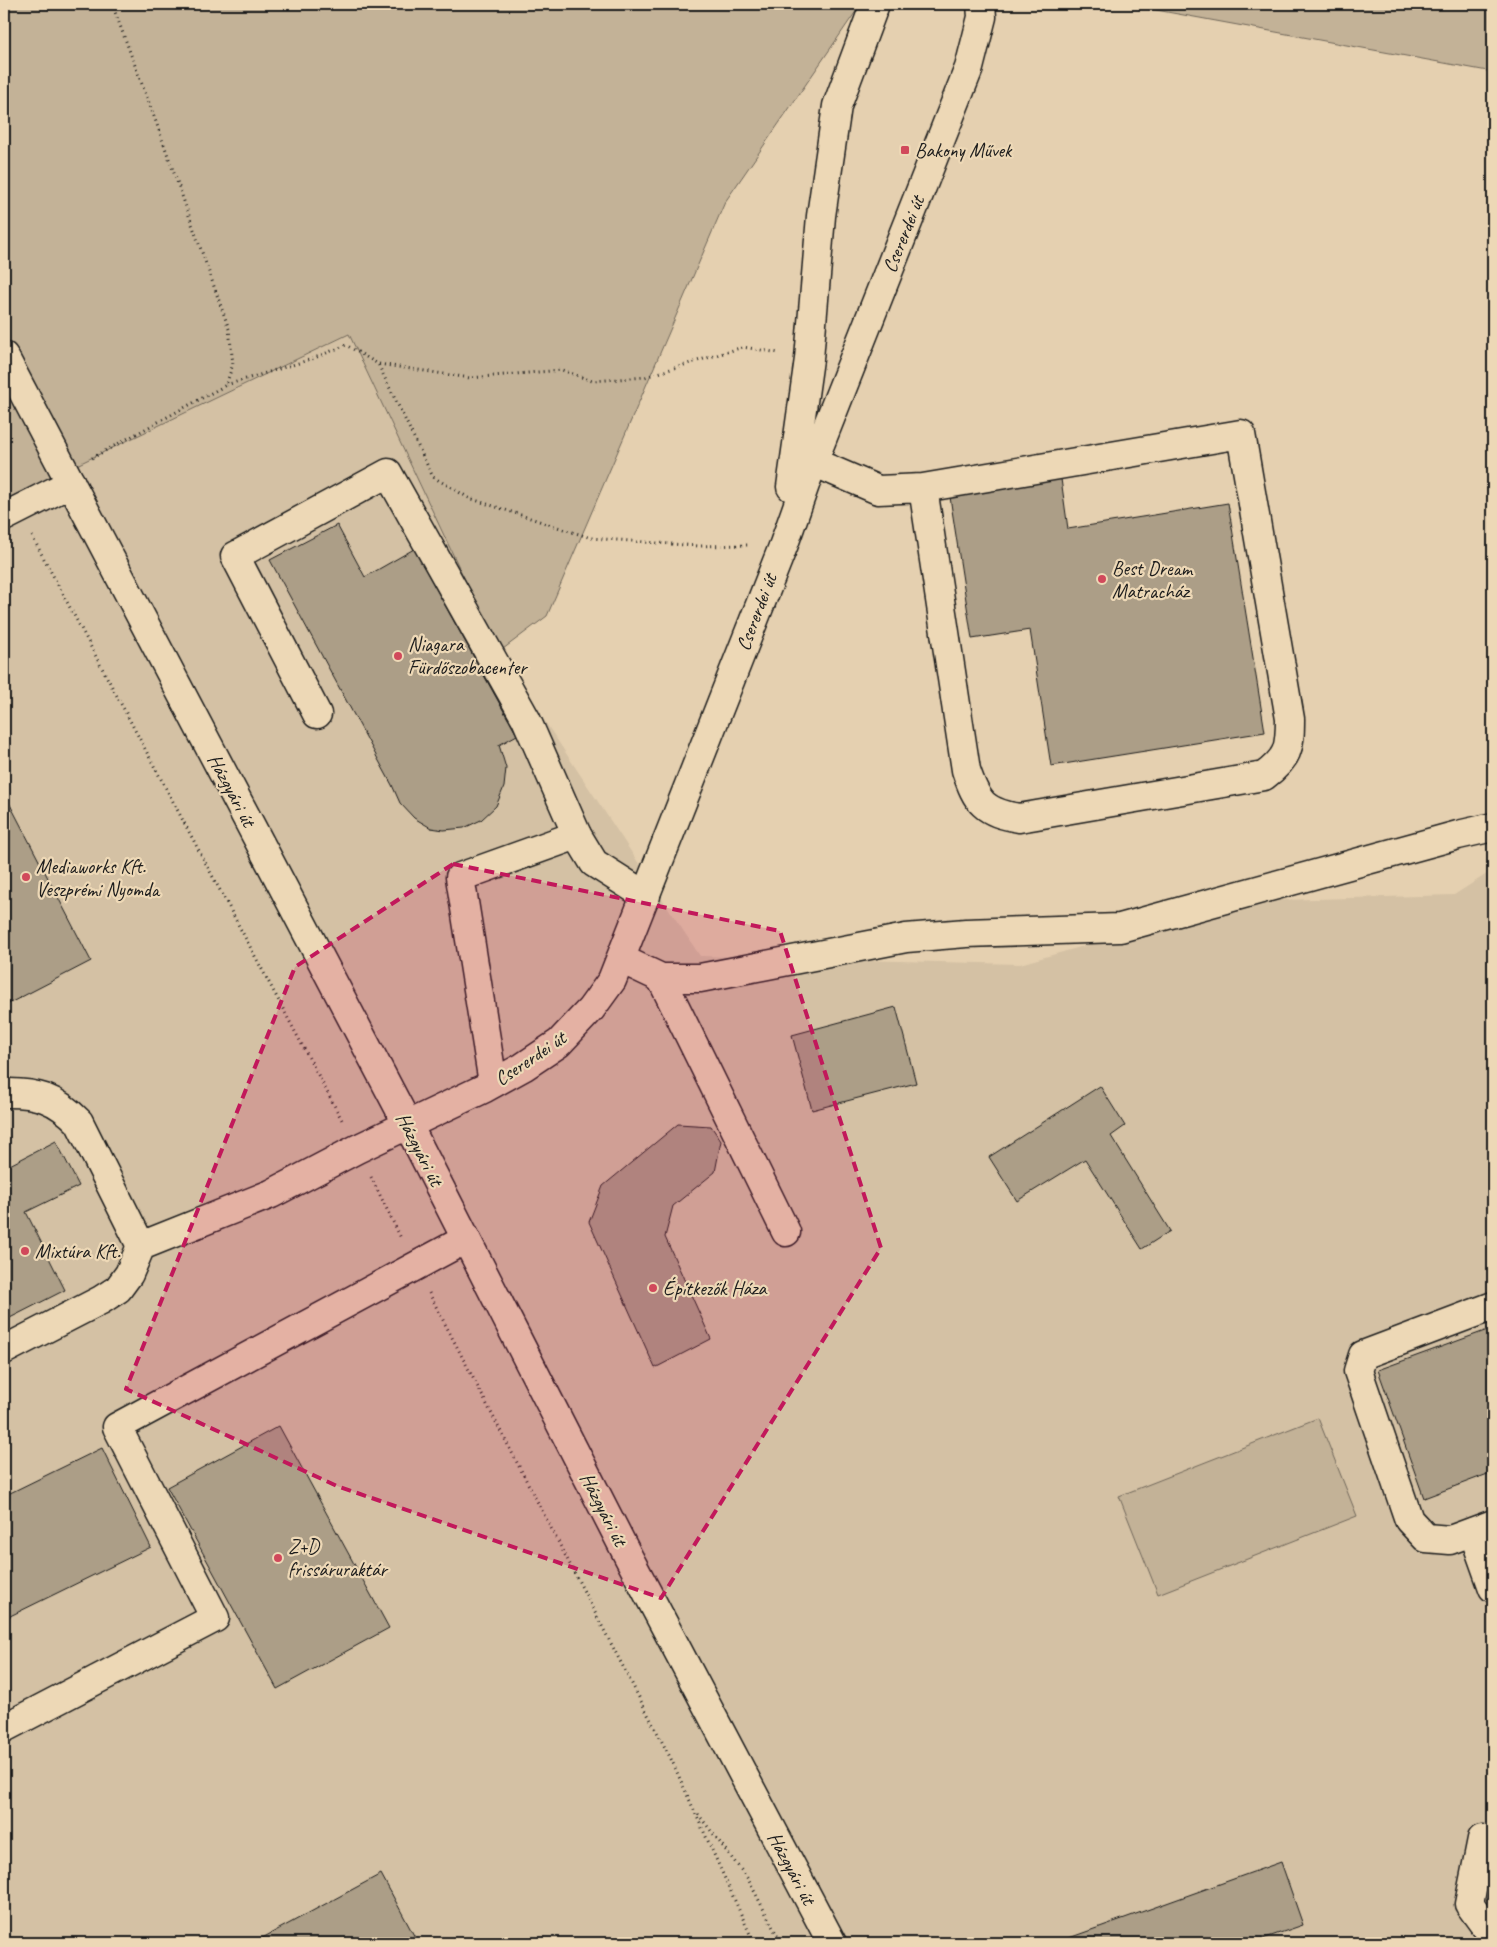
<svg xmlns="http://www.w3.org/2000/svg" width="1497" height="1947" font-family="Caveat,sans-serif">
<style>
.built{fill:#d4c1a4}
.green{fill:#c3b297;stroke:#70675a}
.building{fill:#ac9e87;stroke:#1c1c1c}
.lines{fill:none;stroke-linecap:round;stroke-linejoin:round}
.minor-casing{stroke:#1c1c1c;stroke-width:31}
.major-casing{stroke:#1c1c1c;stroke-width:31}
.path{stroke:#1c1c1c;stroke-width:3;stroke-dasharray:1 4;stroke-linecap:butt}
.minor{stroke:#edd8b6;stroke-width:28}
.major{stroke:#edd8b6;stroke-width:28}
.marked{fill:#c2185b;fill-opacity:0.2;stroke:#c2185b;stroke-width:4;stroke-dasharray:10 6;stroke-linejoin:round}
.poi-dot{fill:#d1495b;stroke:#edd8b6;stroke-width:2}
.labels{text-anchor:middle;stroke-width:4.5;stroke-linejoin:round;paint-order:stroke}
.poi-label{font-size:20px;fill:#1c1c1c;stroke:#edd8b6;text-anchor:start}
.street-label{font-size:20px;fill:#1c1c1c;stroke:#edd8b6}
</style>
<rect width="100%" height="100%" fill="#e5d0b0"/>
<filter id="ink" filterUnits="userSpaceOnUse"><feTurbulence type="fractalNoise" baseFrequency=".02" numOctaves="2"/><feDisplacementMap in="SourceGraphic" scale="10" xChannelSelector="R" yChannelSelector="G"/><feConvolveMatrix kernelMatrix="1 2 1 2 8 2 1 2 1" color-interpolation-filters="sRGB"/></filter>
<g filter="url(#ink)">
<polygon class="built" points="349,334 499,652 700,956 1020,964 1244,901 1454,895 1493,870 1493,1943 4,1943 4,500"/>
<g class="green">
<polygon points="4,4 861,4 725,202 547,616 499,652 349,334 4,500"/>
<polygon points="1141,4 1493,4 1493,72 1140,7"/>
<polygon points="1318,1418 1357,1516 1158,1594 1119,1496"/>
</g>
<g class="building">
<polygon points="1061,479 1068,529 1228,503 1265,732 1051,766 1030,630 972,639 950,497"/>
<polygon points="337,525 365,577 414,549 517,735 499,745 506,768 504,787 496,806 481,820 464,828 444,830 431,828 414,818 400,803 392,785 270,560"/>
<polygon points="4,793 91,961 4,1006"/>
<polygon points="896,1007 916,1083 812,1110 792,1035"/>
<polygon points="1100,1086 1125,1126 1111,1136 1170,1231 1142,1249 1085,1159 1017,1201 989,1157"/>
<polygon points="678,1124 711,1126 721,1141 715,1172 673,1206 665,1237 711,1339 655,1368 589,1222 603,1186"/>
<polygon points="56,1141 79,1186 26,1212 65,1290 4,1321 4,1168"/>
<polygon points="1493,1328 1493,1472 1424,1498 1378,1370"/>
<polygon points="279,1426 389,1628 277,1689 167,1487"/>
<polygon points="102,1448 151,1547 4,1619 4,1496"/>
<polygon points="1281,1862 1303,1925 1251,1943 1055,1943"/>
<polygon points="381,1874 418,1943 253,1943"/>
</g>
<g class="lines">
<g class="minor-casing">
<g id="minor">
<path d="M813,462L878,490L923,488L1241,434L1290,719C1290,749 1288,758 1264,776L1019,818C984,812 977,803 966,770L923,488"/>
<polyline points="791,487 809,359 821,216 837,106 875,4"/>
<polyline points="4,517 71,483"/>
<polyline points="317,714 235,556 388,473 526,719 577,835 594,863 646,896"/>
<polyline points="621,959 661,978 700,978 906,938 966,933 1120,928 1458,835 1493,827"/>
<polyline points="661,978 786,1232"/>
<polyline points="493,1083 460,877 577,835"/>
<path d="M4,1093C36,1092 56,1098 79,1122L141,1246"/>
<polyline points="1493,1306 1363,1355 1358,1371 1409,1520 1426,1538 1450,1540 1493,1524"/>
<polyline points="4,1350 101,1300 118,1289 129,1274 141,1246 271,1194 357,1149 485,1088 523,1067 559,1043 591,1009 612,980 784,544 813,462 969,68 982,17 981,4"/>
<polyline points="1473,1532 1493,1588"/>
<polyline points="4,1728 215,1618 117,1427 466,1239"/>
<polyline points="1482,1839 1469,1904 1493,1937"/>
</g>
</g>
<g class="major-casing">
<polyline id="major" points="4,356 408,1125 629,1558 832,1943"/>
</g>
<g class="path">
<polyline points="379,364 470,378 562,370 592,381 645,377 743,347 779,353"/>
<polyline points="226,385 312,359 346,345 378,364 433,477 469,498 591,538 698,546 750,545"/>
<polyline points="92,458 226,385 233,364 229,329 155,119 112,4"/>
<polyline points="32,536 343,1122"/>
<polyline points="371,1177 401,1238"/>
<polyline points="429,1293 671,1759 754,1943"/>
<polyline points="698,1814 748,1879 781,1943"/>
</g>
<use href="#minor" class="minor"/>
<use href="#major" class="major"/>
</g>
</g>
<path class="marked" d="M453,864L780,931L881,1248L661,1598L337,1486L126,1389L295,967Z"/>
<g class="poi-dot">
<rect x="900" y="145" width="10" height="10" rx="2.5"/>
<circle cx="1102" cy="579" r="5"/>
<circle cx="398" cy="656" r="5"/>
<circle cx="26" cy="877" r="5"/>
<circle cx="25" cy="1251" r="5"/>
<circle cx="653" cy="1288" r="5"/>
<circle cx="278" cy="1558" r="5"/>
</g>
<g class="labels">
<g class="poi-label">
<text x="915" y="157">Bakony Művek</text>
<text x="1112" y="575">Best Dream<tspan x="1112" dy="23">Matracház</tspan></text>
<text x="408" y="651">Niagara<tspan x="408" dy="23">Fürdőszobacenter</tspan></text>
<text x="36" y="873">Mediaworks Kft.<tspan x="36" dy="23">Veszprémi Nyomda</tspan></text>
<text x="35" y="1258">Mixtúra Kft.</text>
<text x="663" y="1295">Építkezők Háza</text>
<text x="288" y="1553">Z+D<tspan x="288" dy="23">frissáruraktár</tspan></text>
</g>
<g class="street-label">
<text transform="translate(903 234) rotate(-68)" y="7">Csererdei út</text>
<text transform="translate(756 612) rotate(-69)" y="7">Csererdei út</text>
<text transform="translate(232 790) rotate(62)" y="7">Házgyári út</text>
<text transform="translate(530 1058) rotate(-34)" y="7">Csererdei út</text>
<text transform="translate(420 1149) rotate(63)" y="7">Házgyári út</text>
<text transform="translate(604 1509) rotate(63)" y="7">Házgyári út</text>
<text transform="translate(792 1868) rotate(62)" y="7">Házgyári út</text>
</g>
</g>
<rect width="1497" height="1947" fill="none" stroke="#edd8b6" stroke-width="20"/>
<rect x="10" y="10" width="1477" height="1927" fill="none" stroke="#1c1c1c" stroke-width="2" filter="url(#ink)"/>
</svg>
